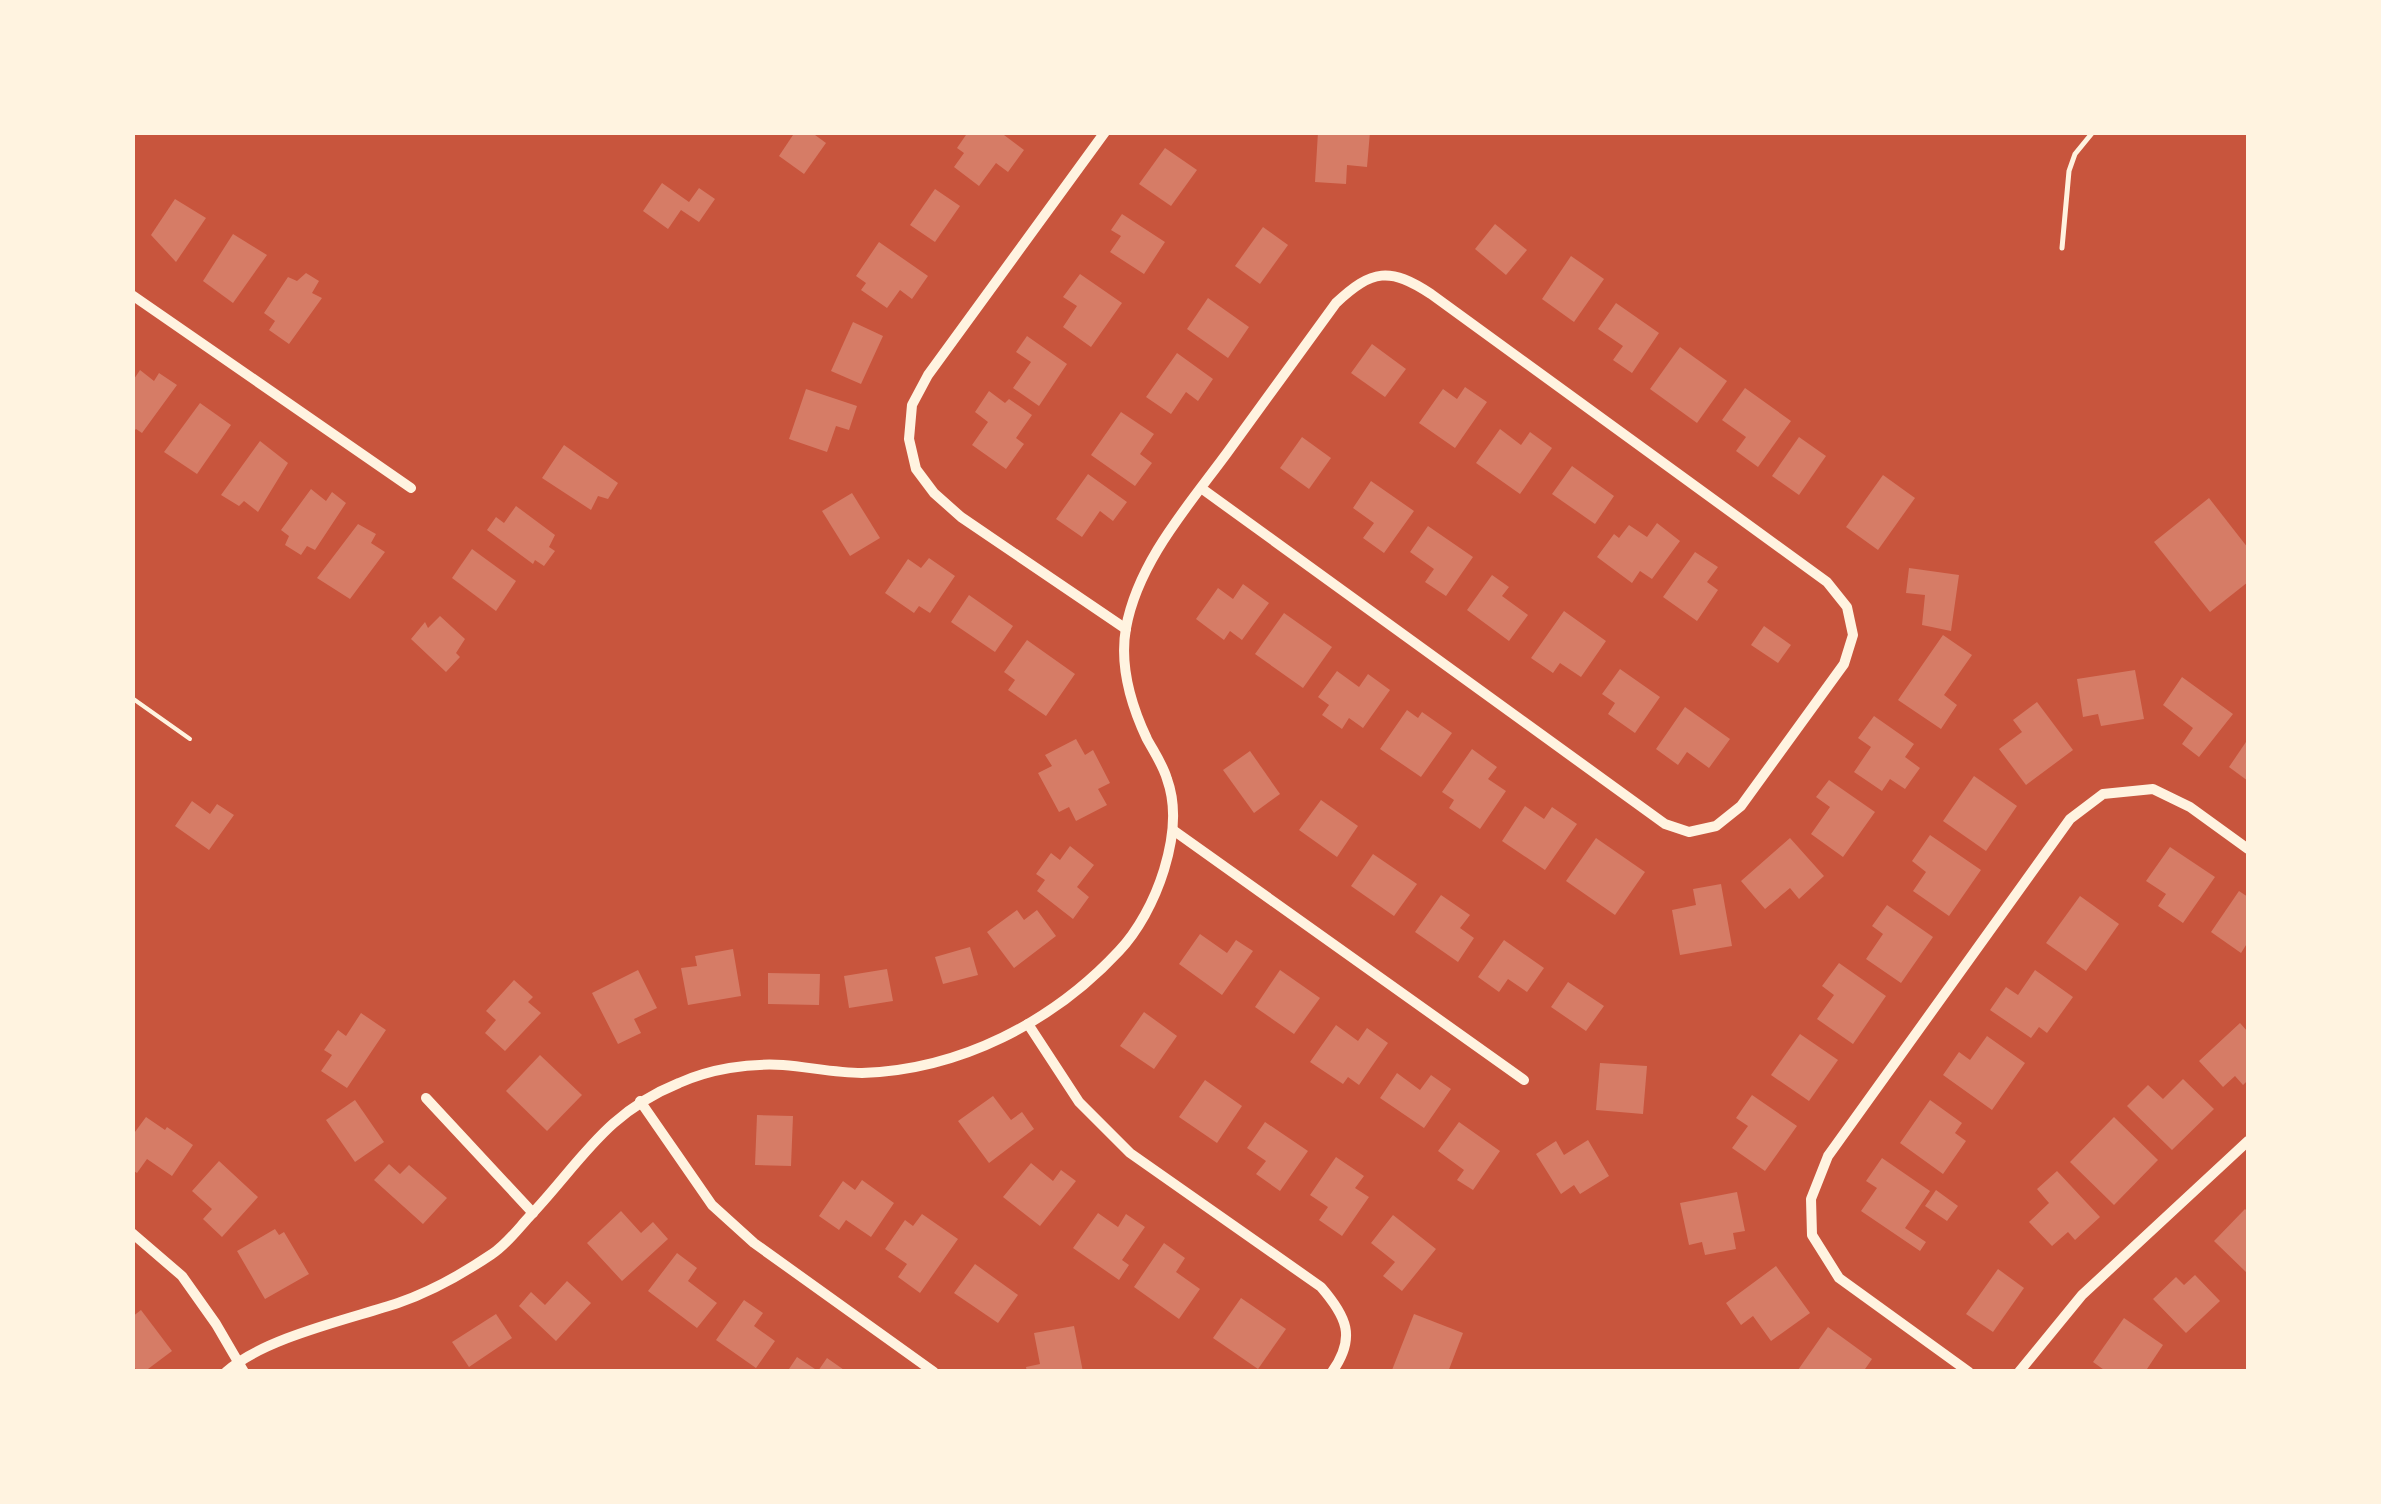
<svg xmlns="http://www.w3.org/2000/svg" width="2381" height="1504" font-family="'Open Sans',sans-serif">
<style>
.building{fill:#d67c66}
.lines{fill:none;stroke-linecap:round;stroke-linejoin:round}
.path{stroke:#fff3e0;stroke-width:4}
.service{stroke:#fff3e0;stroke-width:5}
.minor{stroke:#fff3e0;stroke-width:10}
</style>
<rect width="100%" height="100%" fill="#c8553d"/>
<g class="building">
<polygon points="795,132 811,132 826,143 804,174 779,156"/>
<polygon points="968,132 1000,132 1024,150 1008,172 996,163 979,186 954,167 964,153 957,148"/>
<polygon points="1318,132 1370,132 1367,167 1347,165 1346,184 1315,182"/>
<polygon points="1165,148 1197,170 1171,206 1139,184"/>
<polygon points="662,183 689,202 699,188 715,199 699,222 681,210 668,229 643,211"/>
<polygon points="935,189 960,206 935,242 910,225"/>
<polygon points="175,199 206,218 176,262 151,235"/>
<polygon points="1122,214 1165,242 1144,274 1110,252 1121,236 1111,230"/>
<polygon points="1495,224 1527,250 1506,275 1475,249"/>
<polygon points="1263,227 1288,245 1260,284 1235,266"/>
<polygon points="233,234 267,255 233,303 203,281"/>
<polygon points="879,242 928,276 912,299 900,290 887,308 861,290 866,283 856,276"/>
<polygon points="1571,256 1604,279 1574,322 1542,299"/>
<polygon points="306,273 319,281 312,293 322,298 289,344 269,330 275,321 264,313 288,277 297,281"/>
<polygon points="1080,274 1122,303 1091,347 1063,327 1077,306 1063,297"/>
<polygon points="1208,298 1249,327 1228,358 1187,329"/>
<polygon points="1616,303 1659,333 1632,373 1613,360 1623,346 1598,329"/>
<polygon points="853,322 883,336 861,384 831,371"/>
<polygon points="1027,336 1067,364 1039,406 1013,388 1031,362 1016,352"/>
<polygon points="1372,344 1406,369 1385,397 1351,373"/>
<polygon points="1680,347 1727,381 1697,423 1650,389"/>
<polygon points="1177,353 1213,379 1198,401 1186,392 1171,414 1146,397"/>
<polygon points="140,370 154,381 159,373 177,385 142,433 136,429 132,433 132,382"/>
<polygon points="1465,387 1487,402 1455,448 1419,423 1443,389 1457,399"/>
<polygon points="1745,388 1791,421 1758,467 1736,451 1746,437 1722,420"/>
<polygon points="806,389 857,406 849,430 836,426 827,452 789,439"/>
<polygon points="989,391 1005,403 1009,399 1032,415 1016,438 1024,444 1006,469 972,445 988,422 975,412"/>
<polygon points="200,403 231,425 197,474 164,452"/>
<polygon points="1121,412 1154,434 1140,454 1152,463 1135,486 1091,455"/>
<polygon points="1500,429 1521,445 1530,432 1552,448 1520,494 1476,463"/>
<polygon points="1302,437 1331,458 1309,489 1280,468"/>
<polygon points="1799,437 1826,456 1799,495 1772,476"/>
<polygon points="260,441 288,463 258,512 244,501 239,506 221,495"/>
<polygon points="564,445 618,483 608,499 598,496 591,510 542,478"/>
<polygon points="1572,466 1614,496 1595,524 1552,494"/>
<polygon points="1088,474 1127,502 1113,521 1100,511 1082,537 1056,519"/>
<polygon points="1883,475 1915,498 1878,550 1846,527"/>
<polygon points="1371,481 1414,511 1384,553 1363,538 1374,523 1353,508"/>
<polygon points="311,489 326,501 332,492 346,503 315,550 307,546 301,555 285,545 289,536 281,530"/>
<polygon points="852,493 880,538 850,556 822,511"/>
<polygon points="2209,498 2248,548 2248,582 2210,612 2154,542"/>
<polygon points="516,506 555,535 549,547 555,551 544,566 535,560 533,564 487,530 496,517 504,523"/>
<polygon points="1657,523 1680,541 1652,579 1640,571 1632,583 1597,557 1614,534 1619,538 1629,525 1647,537"/>
<polygon points="358,524 376,534 371,543 385,552 350,599 317,578"/>
<polygon points="1428,526 1473,557 1446,596 1425,582 1434,569 1410,552"/>
<polygon points="472,549 516,581 496,611 452,578"/>
<polygon points="1695,552 1718,567 1707,582 1718,590 1697,621 1663,597"/>
<polygon points="929,558 955,576 930,613 919,606 914,613 885,593 908,559 921,568"/>
<polygon points="1909,568 1959,575 1951,631 1922,625 1925,595 1906,593"/>
<polygon points="1492,575 1509,587 1502,596 1528,615 1509,641 1467,610"/>
<polygon points="1243,584 1269,603 1242,640 1230,631 1224,640 1196,619 1218,588 1233,599"/>
<polygon points="969,595 1013,626 995,652 951,622"/>
<polygon points="1564,611 1606,641 1581,677 1560,663 1553,673 1531,658"/>
<polygon points="1284,613 1332,647 1303,688 1255,654"/>
<polygon points="440,616 465,639 456,653 460,657 446,672 411,639 425,622 428,628"/>
<polygon points="1764,626 1791,645 1778,663 1751,645"/>
<polygon points="1943,635 1972,655 1944,695 1957,705 1941,729 1898,700"/>
<polygon points="1027,640 1075,674 1046,716 1008,690 1015,680 1004,672"/>
<polygon points="1620,669 1660,697 1635,733 1608,714 1615,703 1602,694"/>
<polygon points="2135,670 2144,719 2101,726 2098,714 2083,717 2077,679"/>
<polygon points="1337,671 1359,687 1368,674 1390,690 1363,728 1349,718 1342,729 1322,715 1329,705 1318,697"/>
<polygon points="2182,677 2233,714 2199,757 2182,744 2193,728 2163,705"/>
<polygon points="2037,702 2073,750 2026,785 1999,749 2022,732 2013,720"/>
<polygon points="1685,707 1730,739 1709,768 1687,752 1678,765 1656,749"/>
<polygon points="1407,710 1418,718 1422,712 1452,733 1421,777 1380,749"/>
<polygon points="1874,716 1914,744 1905,757 1920,768 1905,789 1890,779 1882,791 1854,772 1871,747 1858,738"/>
<polygon points="1076,739 1085,755 1093,750 1110,783 1098,789 1107,805 1076,821 1069,807 1059,812 1038,773 1052,766 1045,755"/>
<polygon points="2248,739 2248,781 2229,767"/>
<polygon points="1472,749 1497,767 1488,779 1506,791 1480,829 1449,808 1454,800 1442,792"/>
<polygon points="1250,751 1280,794 1254,813 1223,770"/>
<polygon points="1974,776 2017,806 1986,851 1943,821"/>
<polygon points="1829,780 1875,812 1843,857 1811,834 1830,807 1816,797"/>
<polygon points="1321,800 1358,826 1337,857 1299,830"/>
<polygon points="192,801 210,814 217,804 234,815 209,850 175,826"/>
<polygon points="1525,806 1544,819 1552,807 1577,824 1545,870 1502,841"/>
<polygon points="1930,835 1981,870 1949,916 1913,891 1926,872 1912,861"/>
<polygon points="1596,838 1645,872 1615,915 1566,881"/>
<polygon points="1790,838 1824,876 1799,899 1790,888 1765,909 1741,881"/>
<polygon points="1070,846 1094,865 1077,887 1089,897 1073,919 1037,891 1045,880 1036,874 1051,853 1060,860"/>
<polygon points="2170,847 2215,877 2183,923 2158,906 2166,894 2146,881"/>
<polygon points="1373,854 1417,884 1394,916 1351,886"/>
<polygon points="1721,884 1732,946 1680,955 1672,910 1696,905 1693,889"/>
<polygon points="2239,891 2248,897 2248,942 2241,953 2211,932"/>
<polygon points="1441,895 1470,915 1460,928 1474,938 1458,962 1415,932"/>
<polygon points="2080,896 2119,924 2086,971 2046,943"/>
<polygon points="1887,905 1933,937 1901,983 1866,959 1883,934 1872,926"/>
<polygon points="1017,910 1024,920 1037,910 1056,936 1014,968 987,932"/>
<polygon points="1200,934 1227,953 1236,940 1253,951 1222,995 1179,964"/>
<polygon points="1504,940 1544,968 1527,992 1508,979 1499,992 1478,977"/>
<polygon points="970,947 978,975 943,984 935,957"/>
<polygon points="733,949 741,996 688,1005 681,968 697,966 695,956"/>
<polygon points="1839,963 1886,996 1853,1044 1817,1019 1834,995 1822,986"/>
<polygon points="887,969 893,1001 849,1008 844,976"/>
<polygon points="638,970 657,1008 634,1019 641,1033 618,1044 592,993"/>
<polygon points="1280,970 1320,998 1294,1034 1255,1007"/>
<polygon points="2035,970 2073,997 2047,1033 2039,1027 2031,1038 1990,1010 2006,987 2018,995"/>
<polygon points="768,973 820,974 819,1005 768,1004"/>
<polygon points="514,980 533,997 528,1002 541,1013 505,1051 485,1033 496,1020 486,1011"/>
<polygon points="1568,982 1604,1006 1586,1031 1551,1007"/>
<polygon points="1144,1012 1177,1036 1154,1069 1120,1046"/>
<polygon points="361,1013 386,1030 347,1088 321,1071 332,1055 324,1050 338,1030 346,1036"/>
<polygon points="2240,1023 2248,1032 2248,1080 2243,1085 2235,1076 2223,1087 2199,1061"/>
<polygon points="1336,1025 1358,1041 1367,1028 1388,1043 1359,1085 1348,1077 1343,1084 1310,1062"/>
<polygon points="1800,1034 1838,1060 1809,1101 1771,1075"/>
<polygon points="1987,1036 2025,1063 1992,1110 1943,1075 1959,1052 1970,1060"/>
<polygon points="540,1055 582,1095 547,1131 506,1091"/>
<polygon points="1600,1063 1647,1066 1643,1114 1596,1110"/>
<polygon points="1397,1073 1420,1090 1431,1075 1451,1089 1424,1128 1380,1098"/>
<polygon points="2183,1079 2214,1109 2172,1150 2127,1106 2148,1085 2163,1099"/>
<polygon points="1205,1080 1242,1106 1217,1143 1179,1117"/>
<polygon points="1752,1095 1797,1126 1765,1171 1732,1148 1748,1126 1736,1118"/>
<polygon points="993,1096 1011,1120 1022,1112 1034,1129 989,1163 958,1121"/>
<polygon points="355,1100 384,1142 355,1162 326,1120"/>
<polygon points="1930,1100 1962,1123 1955,1133 1966,1141 1943,1174 1900,1143"/>
<polygon points="757,1115 793,1116 791,1166 755,1165"/>
<polygon points="146,1117 165,1130 167,1127 193,1145 172,1176 147,1159 137,1173 132,1170 132,1136"/>
<polygon points="2114,1117 2158,1160 2114,1205 2070,1162"/>
<polygon points="1265,1122 1308,1151 1280,1191 1256,1174 1266,1161 1247,1148"/>
<polygon points="1459,1122 1500,1151 1473,1190 1457,1180 1464,1170 1438,1151"/>
<polygon points="1588,1140 1609,1176 1580,1194 1574,1185 1561,1194 1536,1154 1556,1141 1564,1155"/>
<polygon points="1336,1157 1364,1176 1355,1188 1369,1197 1342,1236 1319,1220 1328,1207 1310,1195"/>
<polygon points="1882,1158 1930,1191 1905,1228 1926,1242 1920,1251 1861,1211 1877,1188 1866,1181"/>
<polygon points="219,1161 258,1197 222,1237 203,1219 212,1209 192,1191"/>
<polygon points="1031,1163 1053,1181 1061,1170 1076,1181 1040,1226 1003,1197"/>
<polygon points="389,1164 400,1174 409,1165 447,1198 423,1224 374,1180"/>
<polygon points="2057,1171 2100,1217 2075,1240 2068,1232 2052,1246 2029,1222 2049,1203 2037,1189"/>
<polygon points="862,1180 894,1203 871,1237 846,1220 839,1230 819,1216 843,1181 855,1190"/>
<polygon points="1936,1190 1958,1206 1947,1221 1925,1206"/>
<polygon points="1737,1192 1745,1231 1733,1233 1736,1249 1705,1255 1702,1242 1689,1245 1680,1203"/>
<polygon points="2245,1209 2248,1212 2248,1274 2214,1241"/>
<polygon points="621,1211 641,1233 653,1222 668,1239 622,1281 587,1243"/>
<polygon points="1098,1213 1118,1227 1126,1214 1145,1227 1122,1260 1129,1265 1119,1280 1073,1248"/>
<polygon points="922,1214 958,1239 920,1293 898,1277 907,1264 885,1249 905,1220 913,1226"/>
<polygon points="1393,1215 1436,1249 1402,1291 1383,1276 1395,1262 1371,1243"/>
<polygon points="275,1229 279,1235 284,1232 309,1274 265,1299 237,1251"/>
<polygon points="1164,1243 1185,1258 1176,1272 1200,1289 1179,1319 1134,1287"/>
<polygon points="677,1253 697,1268 688,1281 717,1303 697,1328 648,1291"/>
<polygon points="975,1264 1018,1295 998,1323 954,1293"/>
<polygon points="1776,1266 1810,1313 1771,1341 1753,1316 1741,1325 1726,1303"/>
<polygon points="1998,1269 2024,1288 1993,1332 1966,1314"/>
<polygon points="2195,1275 2220,1301 2186,1333 2153,1299 2176,1277 2184,1285"/>
<polygon points="567,1281 591,1303 556,1341 519,1306 531,1292 545,1305"/>
<polygon points="1241,1298 1286,1329 1258,1369 1213,1338"/>
<polygon points="744,1300 763,1313 754,1326 775,1341 756,1368 716,1340"/>
<polygon points="141,1310 172,1351 144,1372 138,1372 132,1364 132,1317"/>
<polygon points="496,1314 512,1338 469,1367 452,1342"/>
<polygon points="1414,1314 1463,1333 1448,1372 1392,1370"/>
<polygon points="2124,1318 2163,1345 2145,1372 2107,1372 2093,1362"/>
<polygon points="1074,1326 1083,1372 1027,1372 1026,1367 1040,1364 1034,1333"/>
<polygon points="1828,1327 1872,1359 1863,1372 1798,1370"/>
<polygon points="797,1357 818,1371 827,1358 847,1372 787,1372"/>
</g>
<g class="lines">
<polyline class="path" points="132,698 190,739"/>
<polyline class="service" points="2062,248 2069,171 2075,154 2093,132"/>
<g class="minor">
<polyline points="1105,132 928,375 912,405 909,439 916,469 934,493 961,517 1126,629"/>
<polyline points="132,295 411,488"/>
<polyline points="1173,830 1524,1080"/>
<path d="M1028,1024L1079,1102L1130,1153L1321,1287C1346,1316 1357,1337 1332,1372"/>
<polyline points="426,1098 533,1213"/>
<polyline points="640,1101 712,1205 754,1243 934,1372"/>
<polyline points="132,1233 182,1276 216,1324 244,1372"/>
<path d="M226,1372C263,1338 350,1319 398,1303C430,1292 464,1273 492,1254C506,1245 518,1229 529,1217C581,1162 605,1113 679,1083C710,1069 748,1063 783,1065C809,1067 836,1073 862,1073C960,1070 1053,1022 1119,951C1156,912 1186,831 1167,779C1163,765 1154,752 1147,739C1131,705 1119,667 1126,628C1138,562 1188,506 1227,453C1263,403 1300,353 1336,303C1372,269 1390,267 1431,294L1827,582L1847,607L1853,635L1844,664L1741,806L1716,826L1689,832L1665,824L1201,488"/>
<polyline points="1969,1372 1839,1278 1812,1235 1811,1199 1828,1156 2070,819 2103,794 2153,789 2190,807 2248,849"/>
<polyline points="2019,1372 2082,1295 2248,1141"/>
</g>
</g>
<rect width="2381" height="1504" fill="none" stroke="#fff3e0" stroke-width="270"/>
</svg>
